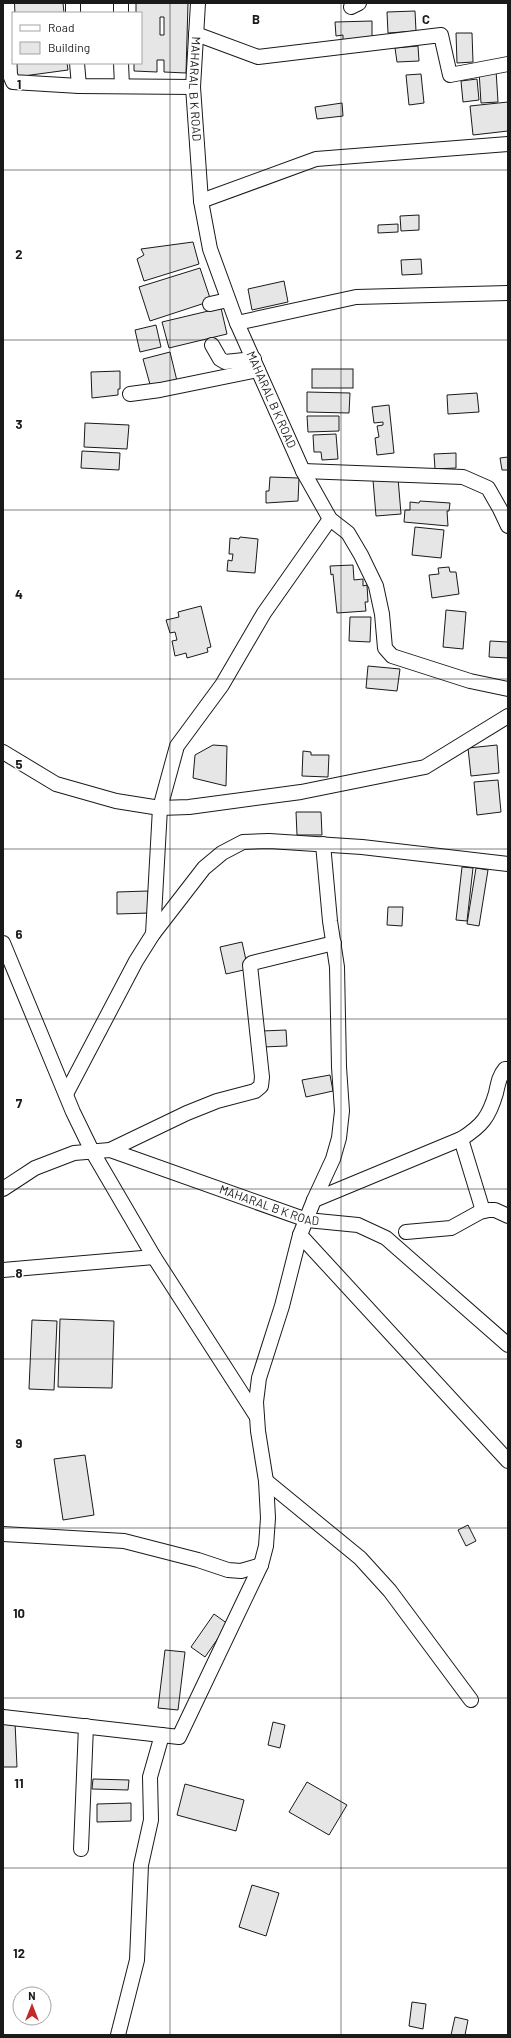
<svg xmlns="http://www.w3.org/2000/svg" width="511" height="2038" font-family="Barlow,sans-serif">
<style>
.building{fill:#e6e6e6;stroke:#1a1a1a;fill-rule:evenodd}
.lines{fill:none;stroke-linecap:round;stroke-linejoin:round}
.street-casing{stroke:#1a1a1a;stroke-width:16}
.street{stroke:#fff;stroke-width:14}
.grid{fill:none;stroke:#1a1a1a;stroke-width:1;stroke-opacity:0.55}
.labels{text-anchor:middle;stroke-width:3;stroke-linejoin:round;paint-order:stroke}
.street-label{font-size:12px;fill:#1a1a1a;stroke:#fff}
.grid-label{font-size:13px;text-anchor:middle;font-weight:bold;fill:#1a1a1a;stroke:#fff;stroke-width:3;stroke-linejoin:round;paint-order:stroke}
</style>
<rect width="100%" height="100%" fill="#fff"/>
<g class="building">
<polygon points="9,3 63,3 64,13 13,13"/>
<path d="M136,3H188L186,73L164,72V60H157V72L134,71V63H141V13H136ZM160,17H164V35H160Z"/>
<polygon points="415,11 416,31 388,33 387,12"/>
<polygon points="372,21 372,39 343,41 343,35 336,36 335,22"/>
<polygon points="456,33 472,33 473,62 457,63"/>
<polygon points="418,46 419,61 397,62 395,48"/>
<polygon points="14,63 67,63 68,70 16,77"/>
<polygon points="496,70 498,102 481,103 479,71"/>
<polygon points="421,74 424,103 409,105 406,75"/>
<polygon points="477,79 479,100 463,102 461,81"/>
<polygon points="508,102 508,131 473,135 470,106"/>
<polygon points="342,103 343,116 317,119 315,107"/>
<polygon points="419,215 419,230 401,231 400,216"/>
<polygon points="398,224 398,232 378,233 378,225"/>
<polygon points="193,242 199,264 144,281 137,259 144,255 141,249"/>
<polygon points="421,259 422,274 402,275 401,260"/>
<polygon points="200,268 211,301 150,321 139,287"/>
<polygon points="284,281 288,302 252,310 248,289"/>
<polygon points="221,308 227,334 169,348 162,322"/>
<polygon points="156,325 161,347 140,352 135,330"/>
<polygon points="170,352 177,381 151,388 143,359"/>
<rect x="312" y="369" width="41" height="19"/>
<polygon points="120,371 120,389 118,389 118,395 92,398 91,372"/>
<polygon points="307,392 350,393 349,413 307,412"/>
<polygon points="477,393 479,412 448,414 447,395"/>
<polygon points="389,405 394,453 377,455 375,438 379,437 377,426 383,425 383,422 374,423 372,407"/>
<polygon points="307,416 339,416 339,431 308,432"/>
<polygon points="85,423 129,425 127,449 84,447"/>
<polygon points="336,434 338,459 322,460 321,452 314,452 313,435"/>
<polygon points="82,451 120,453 119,470 81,468"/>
<polygon points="456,453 456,468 435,469 434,454"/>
<polygon points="508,457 508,470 502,470 500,458"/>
<polygon points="270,477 299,478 298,501 266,503 266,491 269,491"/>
<polygon points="398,478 401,514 376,516 373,480"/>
<polygon points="420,501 450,503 449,511 447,511 448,526 404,522 405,510 410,510 410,502 419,503"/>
<polygon points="415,527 444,530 441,558 412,555"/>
<polygon points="240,537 258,539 255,573 227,571 228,560 232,561 233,554 229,554 230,538 239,539"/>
<polygon points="353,565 354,580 363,579 363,586 367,585 368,602 365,602 366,611 337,613 333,574 331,575 330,566"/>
<polygon points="449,567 450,572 456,572 459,594 432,598 429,575 439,574 438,568"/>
<polygon points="201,606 211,647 207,648 208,652 187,658 186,653 175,656 172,641 177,640 175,632 170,633 166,620 179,617 178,612"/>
<polygon points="446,610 466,612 463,649 443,647"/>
<polygon points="350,617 371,617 370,642 349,641"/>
<polygon points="490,641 508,642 508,658 489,657"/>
<polygon points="368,666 400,669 397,691 366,688"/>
<polygon points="213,745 227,746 226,786 193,778 195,755"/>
<polygon points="497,745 499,773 471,776 468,748"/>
<polygon points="303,751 311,752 311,755 329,755 328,777 302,776"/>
<polygon points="498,780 501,812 477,815 474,782"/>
<polygon points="296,812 321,812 322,835 297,835"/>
<polygon points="462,867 473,868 467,921 456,920"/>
<polygon points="476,868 488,870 479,926 467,924"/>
<polygon points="148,891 149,913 117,914 117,892"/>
<polygon points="388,907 403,907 402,926 387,925"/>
<polygon points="242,942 248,969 226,974 220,947"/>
<polygon points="286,1030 287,1046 263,1047 262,1031"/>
<polygon points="330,1075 333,1091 306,1097 302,1080"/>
<polygon points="60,1319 114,1321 112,1388 58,1387"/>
<polygon points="32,1320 57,1321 54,1390 29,1389"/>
<polygon points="85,1455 94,1515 63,1520 54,1459"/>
<polygon points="468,1525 476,1541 466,1546 458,1530"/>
<polygon points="214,1614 228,1624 205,1657 191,1647"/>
<polygon points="165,1650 185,1652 178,1710 158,1708"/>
<polygon points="15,1722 17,1767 3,1767 3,1723"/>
<polygon points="273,1722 285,1725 280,1748 268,1745"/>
<polygon points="93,1779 129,1780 128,1790 92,1789"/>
<polygon points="307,1782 347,1805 329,1835 289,1812"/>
<polygon points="185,1784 244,1800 236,1831 177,1815"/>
<polygon points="131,1803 131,1821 97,1822 97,1804"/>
<polygon points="252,1885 279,1893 266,1936 239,1927"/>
<polygon points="412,2002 426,2004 423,2029 409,2026"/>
<polygon points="455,2017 468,2020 465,2035 451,2035"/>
</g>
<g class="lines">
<g class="street-casing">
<g id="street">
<polyline points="7,3 10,75 13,82 79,86 193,87"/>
<polyline points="73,3 73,13"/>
<polyline points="121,3 121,13"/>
<path id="s1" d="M198,3L193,87L201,201L210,249L237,323L303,471L330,519L348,533L361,555L376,586L382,614L385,648L392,656L470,681L508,689"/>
<polyline points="351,7 359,3"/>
<polyline points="196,34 258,57 441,35 450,75 508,64"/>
<polyline points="77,63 79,86"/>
<polyline points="121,63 122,86"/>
<polyline points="201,201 316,159 508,144"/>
<polyline points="210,304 228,300"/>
<polyline points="237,323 356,297 508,293"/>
<polyline points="212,345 220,359 225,362 254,359"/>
<polyline points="130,394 160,390 258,370"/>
<polyline points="303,471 463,477 488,488 500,509 508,526"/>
<polyline points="3,752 56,784 116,801 160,808 189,807 301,792 425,767 508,716"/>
<polyline points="153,934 160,808 177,746 222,685 264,613 330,519"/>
<polyline points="3,943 73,1112 92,1151 154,1257 257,1417"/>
<polyline points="66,1094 136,961 153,934 204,868 222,853 243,842 269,841 362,847 508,864"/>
<polyline points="461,1139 483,1211"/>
<polyline points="110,1150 187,1113 217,1101 255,1091 261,1086 262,1077 250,965 252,963 334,943"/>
<path id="s2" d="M3,1189L35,1168L74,1153L110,1150L307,1220L358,1225L386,1238L508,1345"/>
<path d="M314,1200L461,1139C482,1126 489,1117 496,1093C498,1084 499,1076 505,1069H508"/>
<polyline points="406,1232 451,1228 480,1212 489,1210 495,1210 508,1216"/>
<polyline points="300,1235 508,1461"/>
<polyline points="3,1270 154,1257"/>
<polyline points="266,1481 360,1558 390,1591 471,1700"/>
<polyline points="3,1534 124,1541 198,1560 228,1570 241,1571 261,1565"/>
<polyline points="3,1717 179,1737 261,1565 266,1546 268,1518 266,1481 258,1431 256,1402 259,1378 282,1306 300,1235 314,1200 333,1159 339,1138 342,1111 339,1067 337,967 330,921 323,844"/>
<polyline points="81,1849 86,1726"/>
<polyline points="118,2035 137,1960 141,1865 151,1820 150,1777 162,1735"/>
</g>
</g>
<use href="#street" class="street"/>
</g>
<path class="grid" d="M170,3V2035M341,3V2035M3,170H508M3,340H508M3,510H508M3,679H508M3,849H508M3,1019H508M3,1189H508M3,1359H508M3,1528H508M3,1698H508M3,1868H508"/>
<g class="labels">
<g class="street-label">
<text dy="4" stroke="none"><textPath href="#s1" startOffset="86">MAHARAL B K ROAD</textPath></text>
<text dy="4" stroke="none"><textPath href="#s1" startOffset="410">MAHARAL B K ROAD</textPath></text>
<text dy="4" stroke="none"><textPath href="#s2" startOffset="285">MAHARAL B K ROAD</textPath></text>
</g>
</g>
<g class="grid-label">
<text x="256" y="24">B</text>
<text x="426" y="24">C</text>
<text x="19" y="89">1</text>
<text x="19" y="259">2</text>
<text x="19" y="429">3</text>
<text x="19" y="599">4</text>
<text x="19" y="769">5</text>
<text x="19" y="939">6</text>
<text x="19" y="1108">7</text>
<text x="19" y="1278">8</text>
<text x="19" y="1448">9</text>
<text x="19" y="1618">10</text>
<text x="19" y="1788">11</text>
<text x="19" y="1958">12</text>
</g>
<rect width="511" height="2038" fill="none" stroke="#1a1a1a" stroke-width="8"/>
<rect x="12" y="12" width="130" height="52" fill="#ffffff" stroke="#a3a3a3"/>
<rect x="20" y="25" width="20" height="6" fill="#ffffff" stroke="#a3a3a3"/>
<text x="48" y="32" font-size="12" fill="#1a1a1a">Road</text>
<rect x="20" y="42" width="20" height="12" fill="#e6e6e6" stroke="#a3a3a3"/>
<text x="48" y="52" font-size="12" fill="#1a1a1a">Building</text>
<g transform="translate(32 2006)"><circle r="19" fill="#ffffff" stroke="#a3a3a3"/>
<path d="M0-3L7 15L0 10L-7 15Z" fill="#c62828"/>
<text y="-6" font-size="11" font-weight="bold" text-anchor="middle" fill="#1a1a1a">N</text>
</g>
</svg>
